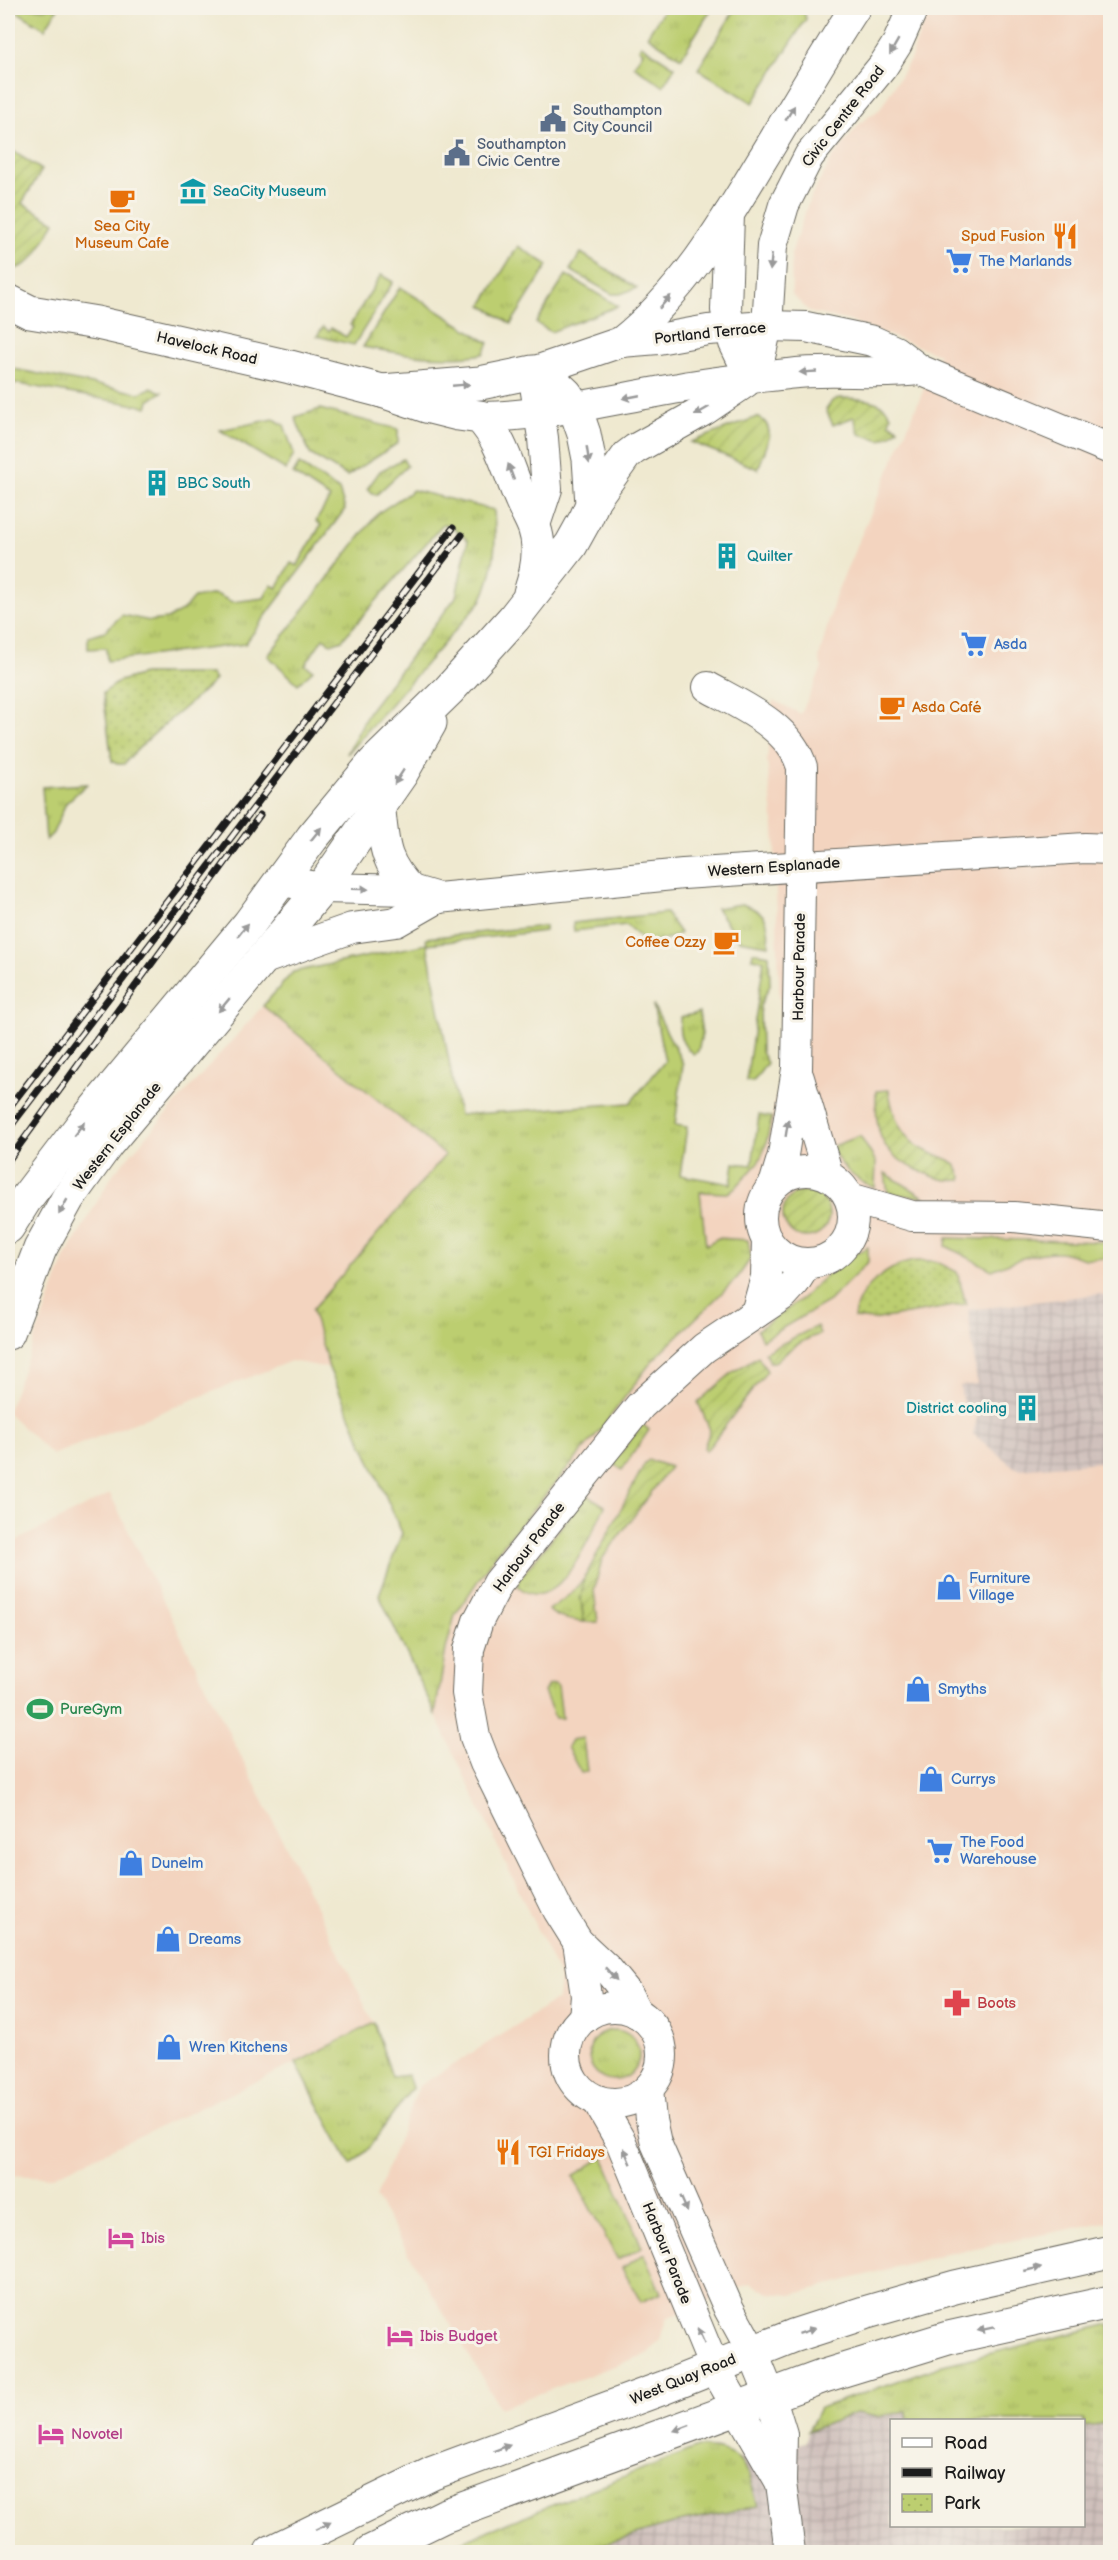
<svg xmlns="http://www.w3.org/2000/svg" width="1118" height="2560" font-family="'Balsamiq Sans',sans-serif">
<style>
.built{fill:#f3d4bf}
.industrial{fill:url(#industrial-grid);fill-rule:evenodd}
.grass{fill:url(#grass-tufts);stroke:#6c7546;stroke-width:1.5}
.park{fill:url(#park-dots);stroke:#6c7546;stroke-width:1.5}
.garden{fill:url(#garden-furrows);stroke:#6c7546;stroke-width:1.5}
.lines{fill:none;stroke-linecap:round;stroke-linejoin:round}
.minor-casing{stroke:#66645b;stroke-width:32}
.major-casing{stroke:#66645b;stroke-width:35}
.highway-casing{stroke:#66645b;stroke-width:35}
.minor{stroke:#fff;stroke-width:30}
.major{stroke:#fff;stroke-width:33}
.highway{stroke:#fff;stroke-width:33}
.rail-casing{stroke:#1c1c1c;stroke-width:7}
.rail{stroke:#f7f3e8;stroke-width:4.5;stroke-dasharray:14;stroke-linecap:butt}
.oneway{fill:#999}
.labels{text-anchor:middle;stroke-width:6;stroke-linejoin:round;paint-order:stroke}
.service-label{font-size:15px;fill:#4e5e75;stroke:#f7f3e8;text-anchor:start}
.street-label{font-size:15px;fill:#1c1c1c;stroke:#f7f3e8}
.culture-label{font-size:15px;fill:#0d838f;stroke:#f7f3e8;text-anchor:start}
.food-label{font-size:15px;fill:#c56008;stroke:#f7f3e8;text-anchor:end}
.shop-label{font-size:15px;fill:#366cbe;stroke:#f7f3e8;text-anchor:start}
.leisure-label{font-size:15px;fill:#27864d;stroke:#f7f3e8;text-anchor:start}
.health-label{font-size:15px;fill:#be3a42;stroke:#f7f3e8;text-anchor:start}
.hotel-label{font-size:15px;fill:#b23c85;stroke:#f7f3e8;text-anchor:start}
</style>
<defs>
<pattern id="industrial-grid" width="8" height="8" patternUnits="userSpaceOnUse" patternTransform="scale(1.5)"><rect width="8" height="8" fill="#cfc0bb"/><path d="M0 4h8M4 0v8" fill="none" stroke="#b1a4a0"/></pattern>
<pattern id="grass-tufts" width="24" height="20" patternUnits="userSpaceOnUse" patternTransform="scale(1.5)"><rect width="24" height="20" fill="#bcce70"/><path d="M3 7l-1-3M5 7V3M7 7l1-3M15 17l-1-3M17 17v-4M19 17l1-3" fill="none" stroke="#a1b060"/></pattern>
<pattern id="park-dots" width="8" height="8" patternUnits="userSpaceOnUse" patternTransform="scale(1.5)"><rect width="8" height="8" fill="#bcce70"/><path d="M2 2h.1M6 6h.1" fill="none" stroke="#a1b060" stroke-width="1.8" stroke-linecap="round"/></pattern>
<pattern id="garden-furrows" width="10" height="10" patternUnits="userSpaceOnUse" patternTransform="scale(1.5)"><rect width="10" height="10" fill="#bcce70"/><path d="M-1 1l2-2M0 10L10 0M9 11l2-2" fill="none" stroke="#a1b060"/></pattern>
</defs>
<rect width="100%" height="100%" fill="#f7f3e8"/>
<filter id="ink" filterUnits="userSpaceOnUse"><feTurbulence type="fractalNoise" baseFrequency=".0167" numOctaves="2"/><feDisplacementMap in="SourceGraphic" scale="12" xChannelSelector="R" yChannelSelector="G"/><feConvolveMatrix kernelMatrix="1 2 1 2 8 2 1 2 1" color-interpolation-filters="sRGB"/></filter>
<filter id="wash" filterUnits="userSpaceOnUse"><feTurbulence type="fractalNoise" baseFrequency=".008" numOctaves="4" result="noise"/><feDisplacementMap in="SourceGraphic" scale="24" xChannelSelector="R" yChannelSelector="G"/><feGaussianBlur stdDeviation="1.35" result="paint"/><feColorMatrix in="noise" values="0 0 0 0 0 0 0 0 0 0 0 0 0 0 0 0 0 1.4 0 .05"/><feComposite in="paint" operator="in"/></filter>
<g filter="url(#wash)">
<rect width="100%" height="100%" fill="#efe9d0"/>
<g class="built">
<polygon points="929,8 1110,8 1110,2221 940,2255 791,2295 769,2293 751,2283 666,2319 660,2340 647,2354 500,2408 376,2198 419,2086 558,1999 560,1978 379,1595 402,1533 329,1368 291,1361 52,1455 8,1413 8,1410 65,1258 113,1174 293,972 427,944 459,1115 669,1099 673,1173 728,1192 738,1185 758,1163 765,1148 782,1070 774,828 767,760 773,700 801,714 822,668 819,658 836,594 939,354 850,321 810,312 792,295 791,254 809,201 832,159 860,123 880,109 910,60"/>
<polygon points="110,1494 374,2023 296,2063 51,2177 8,2175 8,1545"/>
</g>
<g class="industrial">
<polygon points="1100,1294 1110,1297 1110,1461 1019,1469 1014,1467 973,1434 979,1410 964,1411 960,1386 977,1384 968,1310"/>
<path d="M1110,2324V2552H433L695,2448H716L739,2458L806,2442L808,2431L820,2408L939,2366ZM892,2420H1084V2526H892Z"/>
</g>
<g class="grass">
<polygon points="11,8 58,8 45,29"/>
<polygon points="665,8 712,8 681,58 647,36"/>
<polygon points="736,8 803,8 806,19 753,103 698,69"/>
<polygon points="641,45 675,67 663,86 634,66 643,52 639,49"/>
<polygon points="518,246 548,265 511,324 482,305"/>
<polygon points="581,253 637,288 620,294 612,294 570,270"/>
<polygon points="381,275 393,282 354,345 317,336 323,327 329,331 331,328 346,337 353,327 350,325"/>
<polygon points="566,275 618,306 551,332 536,323"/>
<path d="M400,287L489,343L483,354C443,361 403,354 363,347Z"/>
<polygon points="8,368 139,393 151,388 162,392 149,401 147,407 8,382"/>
<polygon points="320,409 398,429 398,443 347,476 310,454 295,417"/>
<polygon points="274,419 284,425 294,454 286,470 220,430"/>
<polygon points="403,459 407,466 376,495 367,489 380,471"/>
<polygon points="299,464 339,490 345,509 245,644 107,661 106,648 88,649 88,636 105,631 122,615 150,621 167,619 182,611 194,598 216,594 232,602 264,598 271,585 277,588 291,563 297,566 321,525 316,521 330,498 293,474"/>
<path d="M413,490L494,510C496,543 496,571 481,601L347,754L369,711L456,597L468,540L449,525L443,524L342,640L331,644L323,638L305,665L313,670L298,684L268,656L378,513Z"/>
<polygon points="87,784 66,803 53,833 46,840 42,787"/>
<path d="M742,904C768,913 768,919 769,945L739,940L716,908Z"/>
<polygon points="666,913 680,933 673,937 641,945 640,937 626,925 574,931 573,923"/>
<polygon points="545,926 545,931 427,944 459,1115 630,1103 665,1061 653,1005 683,1064 675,1125 687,1127 680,1175 731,1184 734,1163 752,1165 759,1115 772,1117 765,1148 758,1163 738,1185 728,1193 700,1192 706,1245 718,1238 748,1240 751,1258 738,1277 652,1361 601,1429 497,1552 455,1615 446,1649 435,1714 379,1595 402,1533 329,1368 312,1310 445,1155 263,1006 293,972 427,944 426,938"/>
<polygon points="753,952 769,955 770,985 760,1006 761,1052 767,1063 753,1082 746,1081 764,960 752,958"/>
<path d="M699,1013L702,1034L698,1051L694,1054C681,1046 677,1031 681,1017Z"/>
<path d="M860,1136L876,1162L875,1188C854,1180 841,1167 831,1147Z"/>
<polygon points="885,1173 926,1198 888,1193"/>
<path d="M947,1238L1107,1242L1110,1243V1258C1103,1258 1094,1259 1087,1259C1079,1258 1069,1253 1060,1252C1037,1251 1013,1261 992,1270L946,1246Z"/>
<polygon points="868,1247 868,1262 829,1301 762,1340 757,1330 799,1301 842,1260"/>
<polygon points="642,1424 649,1430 622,1470 613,1463"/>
<path d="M587,1495L605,1506C592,1531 557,1622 518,1586L519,1579Z"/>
<path d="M584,1579L581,1600L584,1622C572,1620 556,1619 549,1610L569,1595Z"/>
<polygon points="555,1684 558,1686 562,1718 555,1718 544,1692 548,1685"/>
<polygon points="583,1738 587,1772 581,1773 567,1747 571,1740"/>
<polygon points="374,2023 392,2077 408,2075 412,2088 368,2149 351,2165 296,2063"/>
<circle cx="614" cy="2055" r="25"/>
<polygon points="603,2157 642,2247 618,2260 573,2176"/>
<polygon points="644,2254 661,2293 641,2302 622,2268"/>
<polygon points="1110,2324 1110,2423 1084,2426 1084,2420 908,2420 907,2411 879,2417 856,2413 808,2431 820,2408 939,2366"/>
<path d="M695,2448C743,2448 746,2465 758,2506L682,2521L578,2552H444L442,2549Z"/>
</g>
<g class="park">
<path d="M143,674H211L215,680C186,709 151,732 124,764H117L112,761L103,693L120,681Z"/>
<path d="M913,1261H935L957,1272L966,1304L873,1320L854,1318C857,1288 887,1267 913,1261Z"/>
</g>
<g class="garden">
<path d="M8,148L42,170L22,203L55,222C43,241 33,271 8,269Z"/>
<path d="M839,398C858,399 881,397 891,415L889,423L898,428L891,435L881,440L859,434L854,417L833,425L826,410L832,401Z"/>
<path d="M757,417C780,426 764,452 758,469L691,442Z"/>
<path d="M889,1090C892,1115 902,1140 926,1151C945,1160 953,1155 962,1177L961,1180C945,1182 934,1177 920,1171C878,1153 876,1133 876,1091Z"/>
<circle cx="806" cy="1214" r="23"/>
<path d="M817,1326L820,1334C802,1340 788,1349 775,1362H769L765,1352Z"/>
<polygon points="758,1356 767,1371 706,1451 704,1448 710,1430 698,1402 733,1372"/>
<polygon points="649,1460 670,1467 602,1559 594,1591 598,1622 584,1622 581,1599 584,1579 645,1463"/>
</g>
</g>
<g filter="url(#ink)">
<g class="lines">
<g class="minor-casing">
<g id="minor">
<polyline points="729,214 726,310 734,343 751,378"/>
<path d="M621,342C682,293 721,229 760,163C792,111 822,58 855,8"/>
<polyline points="751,378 760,357 767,326 772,246 784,205 809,156 883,66 897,44 913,8"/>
<path d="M480,417C548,416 613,399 679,388C715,381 752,378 788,374C832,368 875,376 920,370"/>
<polyline points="592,504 627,455 635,449 703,411 746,382"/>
<polyline points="535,525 547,489 543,438 533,372 621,342 658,339 708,330 767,326 806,327 873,341 895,351 920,370 1110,449"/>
<path d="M708,687C742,706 790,726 802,767L797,1069L783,1155L774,1185"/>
<path d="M380,806C384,844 383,861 411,890"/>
<polyline points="281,881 322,888 411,890 438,898 683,874 1085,848 1110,849"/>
<polyline points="261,960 352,928 396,922 438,898"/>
<polyline points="799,1078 828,1175"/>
<circle cx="807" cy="1217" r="46"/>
<polyline points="850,1198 912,1216 1014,1217 1110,1227"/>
<polyline points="756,1313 766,1277 767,1240"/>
<polyline points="578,1942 586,1996 584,2018"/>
<circle cx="614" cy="2055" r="48"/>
<polyline points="637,2013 626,1992 608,1970 578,1942 558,1910 485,1763 475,1737 467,1693 469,1649 478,1621 498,1583 640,1406 704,1348 783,1295 795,1282 807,1263"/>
<polyline points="648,2089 651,2120 656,2143 729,2309 752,2351 770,2395 782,2434 781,2483 790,2552"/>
<polyline points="597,2100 621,2142 714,2367 781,2483"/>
</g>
</g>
<g class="major-casing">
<g id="major">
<path d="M8,301L30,312L97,323L290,367L382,391L426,406L458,414L480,417C503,441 508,470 521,499C529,518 537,526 538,547C539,563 535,578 530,593"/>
<polyline points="8,1227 25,1200 82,1125 249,924 312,838 374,763 449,690 514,618 571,545 586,518 592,504 589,459 584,434 575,408 566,394 548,377 533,372 480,383 382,391"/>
<polyline points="8,1333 40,1249 68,1198 107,1144 322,888 401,774 430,723"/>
</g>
</g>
<g class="highway-casing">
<g id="highway">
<polyline points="271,2552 433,2473 663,2388 793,2336 864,2313 955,2287 1110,2252"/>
<polyline points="370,2552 444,2516 824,2376 948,2338 1110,2302"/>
</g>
</g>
<use href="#minor" class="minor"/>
<use href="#major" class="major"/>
<use href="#highway" class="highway"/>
<g class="rail-casing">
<g id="rail">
<polyline points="8,1109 453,528"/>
<polyline points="8,1130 462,535"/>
<polyline points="8,1161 260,815"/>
</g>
</g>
<use href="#rail" class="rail"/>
</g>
<defs><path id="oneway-solid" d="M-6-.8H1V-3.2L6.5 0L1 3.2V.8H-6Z" transform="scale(1.5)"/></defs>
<g class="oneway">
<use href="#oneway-solid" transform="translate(894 47) rotate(120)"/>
<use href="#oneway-solid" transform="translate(790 113) rotate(-59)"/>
<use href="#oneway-solid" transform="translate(771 262) rotate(96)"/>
<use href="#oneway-solid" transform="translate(665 302) rotate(-48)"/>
<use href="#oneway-solid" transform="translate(808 372) rotate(177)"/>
<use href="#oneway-solid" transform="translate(461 385) rotate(-5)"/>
<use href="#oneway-solid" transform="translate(631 397) rotate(169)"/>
<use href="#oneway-solid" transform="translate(702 411) rotate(150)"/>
<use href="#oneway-solid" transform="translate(588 455) rotate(81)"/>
<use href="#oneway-solid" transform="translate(511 472) rotate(-110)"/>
<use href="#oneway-solid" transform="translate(399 777) rotate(123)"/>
<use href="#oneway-solid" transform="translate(316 834) rotate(-51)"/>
<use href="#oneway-solid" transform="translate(360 889) rotate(1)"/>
<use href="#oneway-solid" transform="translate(243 930) rotate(-51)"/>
<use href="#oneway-solid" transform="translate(224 1005) rotate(130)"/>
<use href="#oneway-solid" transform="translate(787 1128) rotate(-81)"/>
<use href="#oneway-solid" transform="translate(79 1129) rotate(-52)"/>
<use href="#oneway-solid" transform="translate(63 1207) rotate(119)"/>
<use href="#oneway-solid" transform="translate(611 1974) rotate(48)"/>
<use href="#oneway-solid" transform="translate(627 2156) rotate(-113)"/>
<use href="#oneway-solid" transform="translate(684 2204) rotate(66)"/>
<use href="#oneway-solid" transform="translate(1033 2269) rotate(-13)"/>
<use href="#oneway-solid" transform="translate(986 2329) rotate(168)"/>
<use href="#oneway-solid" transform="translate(807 2331) rotate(-18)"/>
<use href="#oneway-solid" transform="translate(701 2336) rotate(-114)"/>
<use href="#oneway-solid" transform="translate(682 2428) rotate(160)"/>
<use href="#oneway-solid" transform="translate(502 2448) rotate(-20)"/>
<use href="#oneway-solid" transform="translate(323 2526) rotate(-26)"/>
</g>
</g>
<defs>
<g id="civic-bare" transform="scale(2.07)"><path d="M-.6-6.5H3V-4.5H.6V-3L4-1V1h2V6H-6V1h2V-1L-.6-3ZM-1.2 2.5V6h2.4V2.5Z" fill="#5c6f8a" stroke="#f7f3e8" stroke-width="2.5" paint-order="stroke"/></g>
<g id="museum-bare" transform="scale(2.07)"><path d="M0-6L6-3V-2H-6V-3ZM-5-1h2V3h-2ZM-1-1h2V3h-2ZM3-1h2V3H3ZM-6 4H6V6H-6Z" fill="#0f9aa8" stroke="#f7f3e8" stroke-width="2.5" paint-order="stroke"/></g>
<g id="cafe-bare" transform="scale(2.07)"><path d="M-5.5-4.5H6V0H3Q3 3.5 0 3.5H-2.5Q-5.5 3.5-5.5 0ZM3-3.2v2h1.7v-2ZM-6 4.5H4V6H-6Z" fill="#e8710a" stroke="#f7f3e8" stroke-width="2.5" paint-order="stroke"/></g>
<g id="restaurant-bare" transform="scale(2.07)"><path d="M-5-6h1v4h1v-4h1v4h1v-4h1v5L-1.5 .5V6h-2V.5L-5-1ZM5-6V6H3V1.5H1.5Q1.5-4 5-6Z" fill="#e8710a" stroke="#f7f3e8" stroke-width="2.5" paint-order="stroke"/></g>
<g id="supermarket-bare" transform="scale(2.07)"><path d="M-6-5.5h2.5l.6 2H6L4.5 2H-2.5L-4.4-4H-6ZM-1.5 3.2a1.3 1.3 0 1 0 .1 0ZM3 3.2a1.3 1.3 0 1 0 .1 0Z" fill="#3f7fe0" stroke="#f7f3e8" stroke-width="2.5" paint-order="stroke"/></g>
<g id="building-bare" transform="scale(2.07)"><path d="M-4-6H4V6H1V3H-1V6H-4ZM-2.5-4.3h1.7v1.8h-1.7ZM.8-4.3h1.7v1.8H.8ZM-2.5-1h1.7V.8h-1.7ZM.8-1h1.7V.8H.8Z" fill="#0f9aa8" stroke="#f7f3e8" stroke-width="2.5" paint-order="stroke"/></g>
<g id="shop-bare" transform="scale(2.07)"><path d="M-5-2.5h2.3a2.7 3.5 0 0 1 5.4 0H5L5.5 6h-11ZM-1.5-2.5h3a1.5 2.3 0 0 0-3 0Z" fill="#3f7fe0" stroke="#f7f3e8" stroke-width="2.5" paint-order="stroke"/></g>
<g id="stadium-bare" transform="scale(2.07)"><path d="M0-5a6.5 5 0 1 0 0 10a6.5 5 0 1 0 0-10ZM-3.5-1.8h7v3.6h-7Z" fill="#2e9e5b" stroke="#f7f3e8" stroke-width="2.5" paint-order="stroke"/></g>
<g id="pharmacy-bare" transform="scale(2.07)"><path d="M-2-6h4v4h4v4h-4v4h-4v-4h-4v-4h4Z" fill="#e0444e" stroke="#f7f3e8" stroke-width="2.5" paint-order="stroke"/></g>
<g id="hotel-bare" transform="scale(2.07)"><path d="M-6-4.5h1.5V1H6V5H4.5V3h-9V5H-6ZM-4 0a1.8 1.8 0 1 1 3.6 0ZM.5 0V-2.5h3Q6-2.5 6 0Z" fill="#d1479c" stroke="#f7f3e8" stroke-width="2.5" paint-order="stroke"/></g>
</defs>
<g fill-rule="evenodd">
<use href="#civic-bare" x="553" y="119"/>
<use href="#civic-bare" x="457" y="153"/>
<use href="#museum-bare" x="193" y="191"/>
<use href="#cafe-bare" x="122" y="200"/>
<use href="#restaurant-bare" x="1065" y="236"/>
<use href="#supermarket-bare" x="959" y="261"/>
<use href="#building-bare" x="157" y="483"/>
<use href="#building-bare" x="727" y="556"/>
<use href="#supermarket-bare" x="974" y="644"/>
<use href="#cafe-bare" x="892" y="707"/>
<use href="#cafe-bare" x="726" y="942"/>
<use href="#building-bare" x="1027" y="1408"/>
<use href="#shop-bare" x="949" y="1587"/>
<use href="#shop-bare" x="918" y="1689"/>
<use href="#stadium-bare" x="40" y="1709"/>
<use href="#shop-bare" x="931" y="1779"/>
<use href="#supermarket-bare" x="940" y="1851"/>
<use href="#shop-bare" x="131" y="1863"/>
<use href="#shop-bare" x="168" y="1939"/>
<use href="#pharmacy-bare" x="957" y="2003"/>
<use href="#shop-bare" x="169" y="2047"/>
<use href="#restaurant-bare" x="508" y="2152"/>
<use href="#hotel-bare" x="121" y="2238"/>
<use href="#hotel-bare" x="400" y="2336"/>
<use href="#hotel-bare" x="51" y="2434"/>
</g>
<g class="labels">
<g class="service-label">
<text x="573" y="115">Southampton<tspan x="573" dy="17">City Council</tspan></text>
<text x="477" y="149">Southampton<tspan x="477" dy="17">Civic Centre</tspan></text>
</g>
<g class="street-label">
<text transform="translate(843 116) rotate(-52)" y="5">Civic Centre Road</text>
<text transform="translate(710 333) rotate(-6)" y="5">Portland Terrace</text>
<text transform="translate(207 348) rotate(13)" y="5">Havelock Road</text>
<text transform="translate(774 867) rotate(-4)" y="5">Western Esplanade</text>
<text transform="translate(799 967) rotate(-89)" y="5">Harbour Parade</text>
<text transform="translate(117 1136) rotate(-52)" y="5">Western Esplanade</text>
<text transform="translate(529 1547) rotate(-53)" y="5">Harbour Parade</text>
<text transform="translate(667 2253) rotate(68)" y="5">Harbour Parade</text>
<text transform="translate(683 2379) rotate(-22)" y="5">West Quay Road</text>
</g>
<g class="culture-label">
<text x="213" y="196">SeaCity Museum</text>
<text x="177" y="488">BBC South</text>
<text x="747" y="561">Quilter</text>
<text x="1007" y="1413" text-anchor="end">District cooling</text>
</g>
<g class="food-label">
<text x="122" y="231" text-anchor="middle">Sea City<tspan x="122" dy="17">Museum Cafe</tspan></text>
<text x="1045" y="241">Spud Fusion</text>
<text x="912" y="712" text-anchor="start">Asda Café</text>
<text x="706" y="947">Coffee Ozzy</text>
<text x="528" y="2157" text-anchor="start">TGI Fridays</text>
</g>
<g class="shop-label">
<text x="979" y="266">The Marlands</text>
<text x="994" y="649">Asda</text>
<text x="969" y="1583">Furniture<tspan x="969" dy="17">Village</tspan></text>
<text x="938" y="1694">Smyths</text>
<text x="951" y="1784">Currys</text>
<text x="960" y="1847">The Food<tspan x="960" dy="17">Warehouse</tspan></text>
<text x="151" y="1868">Dunelm</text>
<text x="188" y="1944">Dreams</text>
<text x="189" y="2052">Wren Kitchens</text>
</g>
<g class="leisure-label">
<text x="60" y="1714">PureGym</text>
</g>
<g class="health-label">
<text x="977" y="2008">Boots</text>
</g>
<g class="hotel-label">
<text x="141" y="2243">Ibis</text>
<text x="420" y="2341">Ibis Budget</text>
<text x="71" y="2439">Novotel</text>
</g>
</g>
<rect width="1118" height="2560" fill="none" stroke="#f7f3e8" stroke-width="30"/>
<rect x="890" y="2419" width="195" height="108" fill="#f7f3e8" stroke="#9f9d96" stroke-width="1.5"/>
<rect x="902" y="2438" width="30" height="9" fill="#ffffff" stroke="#9f9d96" stroke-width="1.5"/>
<text x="944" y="2449" font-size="18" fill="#1c1c1c">Road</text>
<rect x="902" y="2468" width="30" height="9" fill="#1c1c1c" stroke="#9f9d96" stroke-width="1.5"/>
<text x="944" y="2479" font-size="18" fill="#1c1c1c">Railway</text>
<rect x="902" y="2494" width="30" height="18" fill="url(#park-dots)" stroke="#9f9d96" stroke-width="1.5"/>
<text x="944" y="2509" font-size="18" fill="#1c1c1c">Park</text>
</svg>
